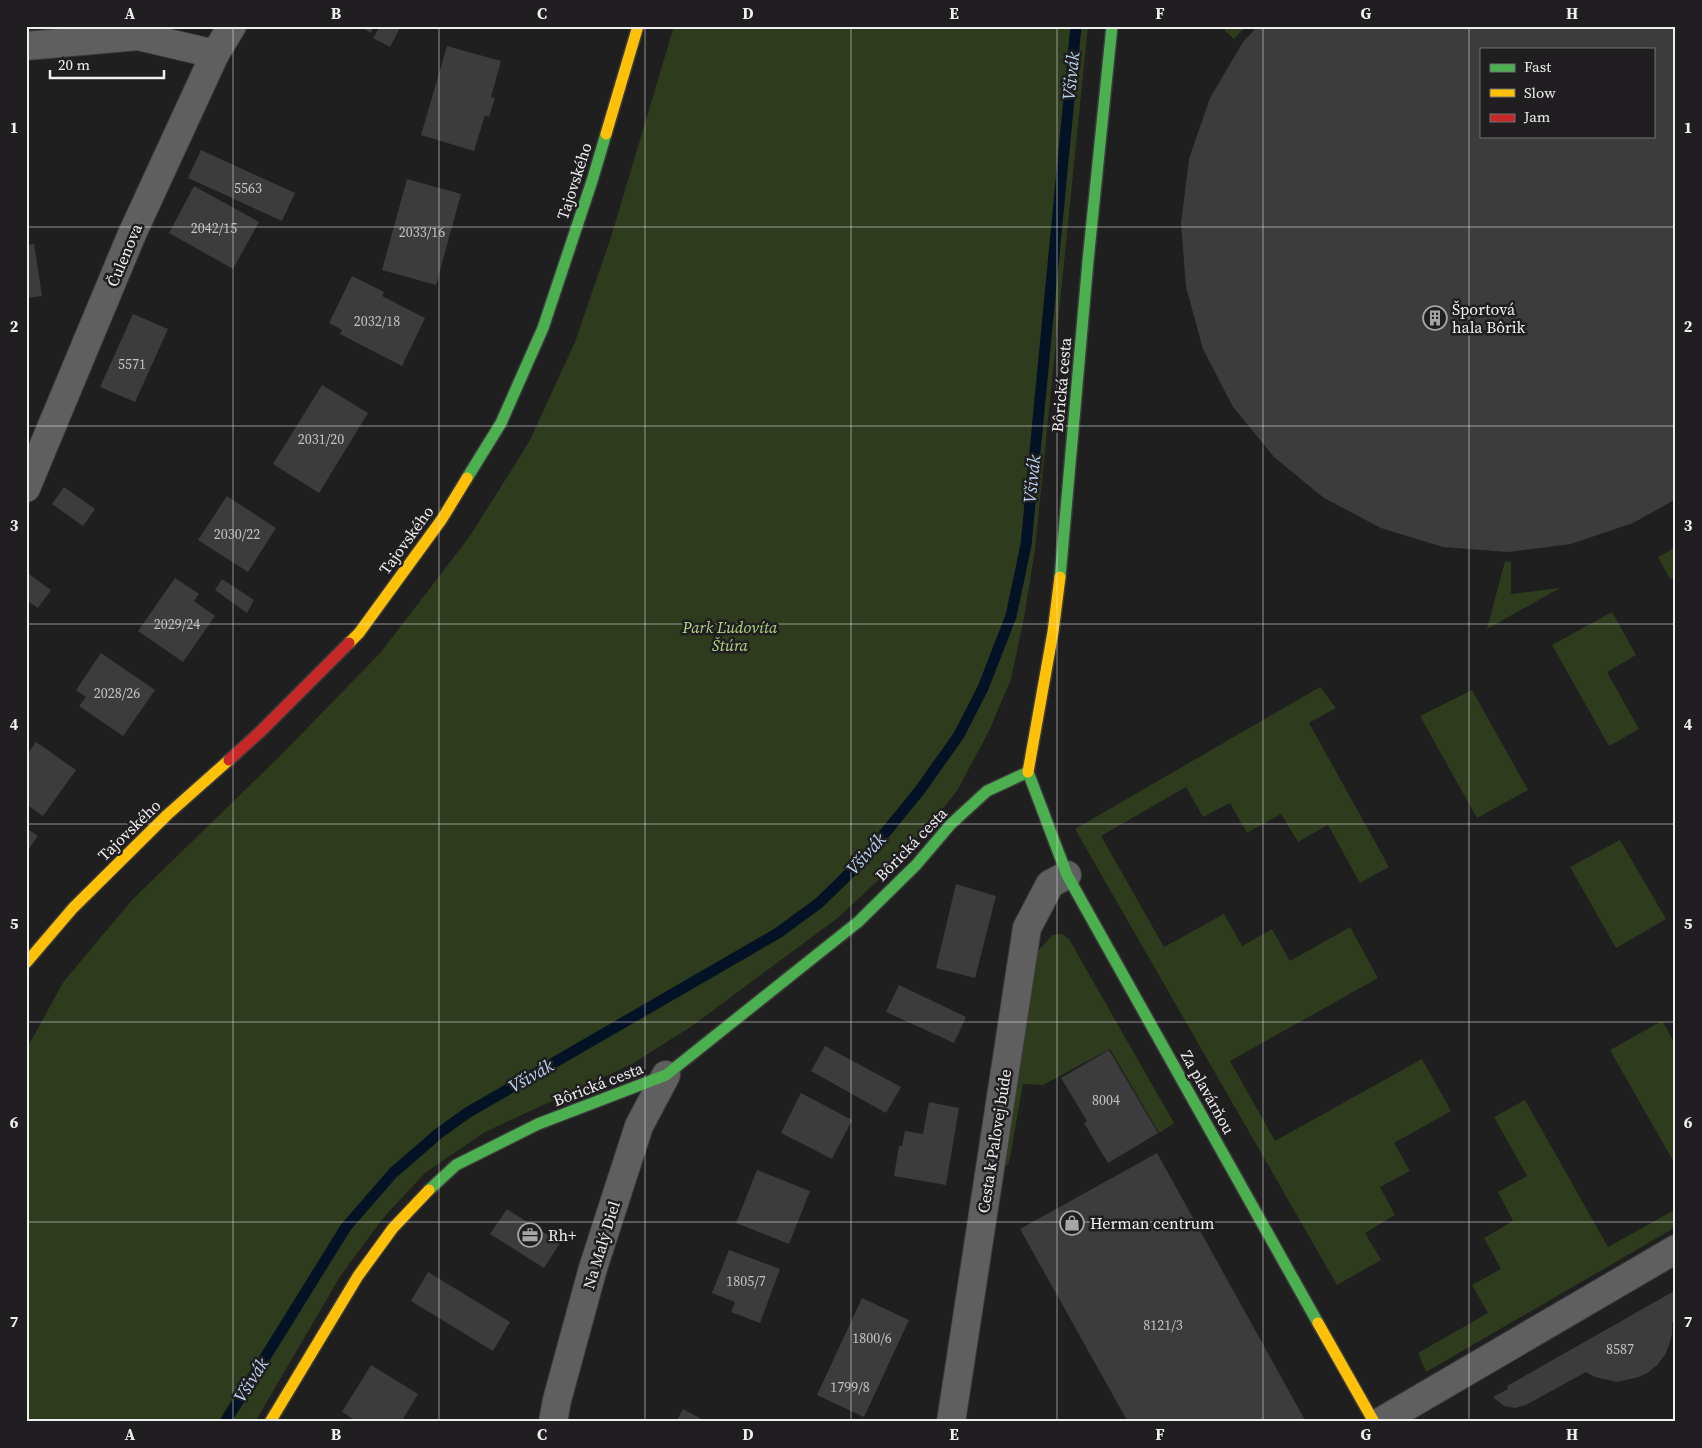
<svg xmlns="http://www.w3.org/2000/svg" width="1702" height="1448" font-family="'Source Serif 4',serif">
<style>
.green{fill:#2e3b1c}
.lines{fill:none;stroke-linecap:round;stroke-linejoin:round}
.stream{stroke:#031225;stroke-width:11}
.building{fill:#3c3c3c;fill-rule:evenodd}
.street-casing{stroke:#3b3b3b;stroke-width:30}
.fast-casing{stroke:#3b3b3b;stroke-width:14}
.slow-casing{stroke:#3b3b3b;stroke-width:14}
.jam-casing{stroke:#3b3b3b;stroke-width:14}
.street{stroke:#605f60;stroke-width:28}
.fast{stroke:#4caf50;stroke-width:11}
.slow{stroke:#ffc107;stroke-width:11}
.jam{stroke:#c62828;stroke-width:11}
.grid{fill:none;stroke:#f0eff0;stroke-width:1;stroke-opacity:0.55}
.labels{text-anchor:middle;stroke-width:5;stroke-linejoin:round;paint-order:stroke}
.number-label{font-size:14px;fill:#c3c2c3}
.street-label{font-size:16px;fill:#f0eff0;stroke:#201e20}
.poi-label{font-size:16px;fill:#f0eff0;stroke:#201e20;text-anchor:start}
.park-label{font-size:16px;font-style:italic;fill:#b4d884;stroke:#201e20}
.water-label{font-size:18px;font-style:italic;fill:#bcd6f1;stroke:#201e20}
.neatline{fill:none;stroke:#f0eff0;stroke-width:2}
.grid-label{font-size:16px;text-anchor:middle;font-weight:bold;fill:#f0eff0}
</style>
<rect width="100%" height="100%" fill="#1f1f1f"/>
<g class="green">
<polygon points="674,26 1088,26 1035,549 1024,618 1011,679 989,731 957,791 904,856 839,917 692,1026 632,1064 485,1132 425,1173 384,1217 341,1275 255,1422 26,1422 26,1050 64,981 132,900 280,756 381,652 470,536 529,442 575,342 611,237"/>
<polygon points="1226,26 1246,26 1234,39 1225,31"/>
<polygon points="1676,547 1676,576 1670,579 1658,557"/>
<polygon points="1505,561 1511,562 1511,594 1560,588 1487,629"/>
<polygon points="1612,612 1636,655 1607,672 1639,729 1609,746 1552,645"/>
<polygon points="1320,687 1336,708 1309,723 1389,867 1360,883 1328,825 1298,842 1281,814 1247,833 1230,803 1203,817 1186,787 1101,836 1164,947 1224,914 1242,946 1272,929 1290,961 1350,927 1378,978 1230,1061 1275,1141 1422,1059 1451,1111 1394,1143 1410,1171 1380,1187 1395,1215 1365,1233 1381,1260 1337,1285 1075,829"/>
<polygon points="1472,690 1528,790 1477,818 1420,716"/>
<polygon points="1620,840 1666,919 1616,948 1570,867"/>
<polygon points="1062,934 1069,939 1174,1123 1159,1133 1110,1049 1043,1085 1023,1084 1009,1163 1002,1169 1026,995 1038,951 1052,935"/>
<polygon points="1662,1021 1676,1045 1676,1166 1610,1050"/>
<polygon points="1525,1100 1608,1247 1676,1209 1676,1227 1426,1372 1418,1353 1488,1313 1472,1285 1501,1269 1484,1238 1513,1221 1498,1192 1527,1176 1494,1117"/>
</g>
<g class="lines">
<polyline class="stream" points="225,1422 346,1227 393,1173 438,1134 467,1113 778,933 819,903 863,860 920,790 959,735 983,688 1011,616 1026,545 1076,26"/>
</g>
<g class="building">
<polygon points="359,26 374,26 371,33"/>
<polygon points="380,26 401,26 390,47 373,38"/>
<path d="M1258,26H1676V499L1633,523L1571,544L1508,552L1443,547L1381,528L1324,498L1274,457L1233,407L1203,349L1186,287L1181,223L1189,159L1210,98L1243,42ZM1481,49H1653V136H1481Z"/>
<polygon points="447,46 501,61 491,97 495,98 489,117 485,115 474,151 421,135"/>
<polygon points="201,150 295,193 282,221 188,178"/>
<polygon points="407,179 461,194 436,285 382,270"/>
<polygon points="194,186 259,222 233,269 169,233"/>
<polygon points="34,244 42,296 26,298 26,245"/>
<polygon points="352,276 384,292 382,296 425,318 402,366 340,334 342,330 329,323"/>
<polygon points="133,314 168,329 135,402 100,387"/>
<polygon points="322,385 368,413 319,493 273,464"/>
<polygon points="64,487 95,509 83,526 52,504"/>
<polygon points="227,496 276,528 248,572 198,540"/>
<polygon points="26,572 51,590 38,608 26,600"/>
<polygon points="175,578 199,594 194,601 215,616 183,662 138,631"/>
<polygon points="222,579 254,600 247,613 215,590"/>
<polygon points="101,653 155,690 123,736 79,706 86,697 76,690"/>
<polygon points="36,742 76,770 43,816 26,804 26,756"/>
<polygon points="26,828 38,836 26,853"/>
<polygon points="956,884 996,896 975,978 936,968"/>
<polygon points="899,985 966,1017 954,1043 886,1012"/>
<polygon points="825,1046 901,1087 886,1113 811,1071"/>
<polygon points="1109,1050 1158,1133 1108,1163 1084,1123 1087,1121 1061,1078"/>
<polygon points="801,1093 852,1120 832,1159 781,1133"/>
<polygon points="929,1102 959,1108 946,1185 894,1176 899,1146 902,1146 905,1131 923,1134"/>
<polygon points="1157,1153 1306,1422 1128,1422 1020,1229"/>
<polygon points="757,1170 810,1191 789,1244 736,1223"/>
<polygon points="507,1209 560,1243 544,1268 490,1234"/>
<polygon points="729,1250 780,1269 760,1323 731,1312 735,1302 712,1293"/>
<polygon points="428,1272 510,1322 493,1351 411,1301"/>
<polygon points="1676,1290 1676,1321 1672,1322 1672,1334 1669,1345 1665,1355 1658,1364 1649,1372 1639,1377 1617,1382 1595,1377 1586,1372 1526,1405 1515,1408 1504,1406 1493,1397 1508,1389 1507,1386"/>
<polygon points="862,1298 909,1320 864,1417 817,1395"/>
<polygon points="371,1365 418,1394 401,1422 358,1422 342,1412"/>
<polygon points="683,1409 707,1422 676,1422"/>
</g>
<g class="lines">
<g class="street-casing">
<g id="street">
<polyline points="26,46 138,36 215,54"/>
<polyline points="26,488 132,234 215,54 232,26"/>
<polyline points="553,1422 557,1400 593,1268 639,1126 666,1075"/>
<polyline points="951,1422 1027,928 1050,884 1067,875"/>
<polyline points="1380,1422 1676,1249"/>
</g>
</g>
<g class="fast-casing">
<g id="fast">
<polyline points="467,478 501,423 543,328 592,181 606,134"/>
<polyline points="1060,577 1088,261 1112,26"/>
<polyline points="1028,772 1067,875 1318,1323"/>
<polyline points="429,1190 456,1165 538,1124 666,1075 858,922 916,865 951,824 987,791 1028,772"/>
</g>
</g>
<g class="slow-casing">
<g id="slow">
<polyline points="606,134 638,26"/>
<polyline points="349,643 359,633 442,519 467,478"/>
<polyline points="1028,772 1053,632 1060,577"/>
<polyline points="26,963 73,908 167,815 229,760"/>
<polyline points="1318,1323 1374,1422"/>
<polyline points="270,1422 358,1276 393,1228 429,1190"/>
</g>
</g>
<g class="jam-casing">
<polyline id="jam" points="229,760 260,732 349,643"/>
</g>
<use href="#street" class="street"/>
<use href="#fast" class="fast"/>
<use href="#slow" class="slow"/>
<use href="#jam" class="jam"/>
</g>
<path class="grid" d="M233,26V1422M439,26V1422M645,26V1422M851,26V1422M1057,26V1422M1263,26V1422M1469,26V1422M26,227H1676M26,426H1676M26,624H1676M26,824H1676M26,1022H1676M26,1222H1676"/>
<defs>
<g id="building-ring" transform="scale(1.25)"><circle r="9.5" fill="#201e20" stroke="#a7a6a7" stroke-width="1.5"/><path d="M-4-6H4V6H1V3H-1V6H-4ZM-2.5-4.3h1.7v1.8h-1.7ZM.8-4.3h1.7v1.8H.8ZM-2.5-1h1.7V.8h-1.7ZM.8-1h1.7V.8H.8Z" fill="#a7a6a7"/></g>
<g id="shop-ring" transform="scale(1.25)"><circle r="9.5" fill="#201e20" stroke="#a7a6a7" stroke-width="1.5"/><path d="M-5-2.5h2.3a2.7 3.5 0 0 1 5.4 0H5L5.5 6h-11ZM-1.5-2.5h3a1.5 2.3 0 0 0-3 0Z" fill="#a7a6a7"/></g>
<g id="office-ring" transform="scale(1.25)"><circle r="9.5" fill="#201e20" stroke="#a7a6a7" stroke-width="1.5"/><path d="M-6-3h4V-5.5h4V-3h4V5H-6ZM-1-4.5V-3h2v-1.5ZM-6 0V1H6V0Z" fill="#a7a6a7"/></g>
</defs>
<g fill-rule="evenodd">
<use href="#building-ring" x="1435" y="318"/>
<use href="#shop-ring" x="1072" y="1223"/>
<use href="#office-ring" x="530" y="1235"/>
</g>
<g class="labels">
<g class="number-label">
<text x="248" y="193">5563</text>
<text x="214" y="233">2042/15</text>
<text x="422" y="237">2033/16</text>
<text x="377" y="326">2032/18</text>
<text x="132" y="369">5571</text>
<text x="321" y="444">2031/20</text>
<text x="237" y="539">2030/22</text>
<text x="177" y="629">2029/24</text>
<text x="117" y="698">2028/26</text>
<text x="1106" y="1105">8004</text>
<text x="746" y="1286">1805/7</text>
<text x="1163" y="1330">8121/3</text>
<text x="872" y="1343">1800/6</text>
<text x="1620" y="1354">8587</text>
<text x="850" y="1392">1799/8</text>
</g>
<g class="street-label">
<text transform="translate(574 181) rotate(-72)" y="6">Tajovského</text>
<text transform="translate(124 255) rotate(-67)" y="6">Čulenova</text>
<text transform="translate(1061 385) rotate(-85)" y="6">Bôrická cesta</text>
<text transform="translate(406 540) rotate(-54)" y="6">Tajovského</text>
<text transform="translate(129 830) rotate(-44)" y="6">Tajovského</text>
<text transform="translate(911 844) rotate(-46)" y="6">Bôrická cesta</text>
<text transform="translate(598 1084) rotate(-21)" y="6">Bôrická cesta</text>
<text transform="translate(1208 1092) rotate(61)" y="6">Za plavárňou</text>
<text transform="translate(994 1141) rotate(-81)" y="6">Cesta k Paľovej búde</text>
<text transform="translate(601 1245) rotate(-73)" y="6">Na Malý Diel</text>
</g>
<g class="poi-label">
<text x="1452" y="315">Športová<tspan x="1452" dy="18">hala Bôrik</tspan></text>
<text x="1090" y="1229">Herman centrum</text>
<text x="548" y="1241">Rh+</text>
</g>
<g class="park-label">
<text x="730" y="633">Park Ľudovíta<tspan x="730" dy="18">Štúra</tspan></text>
</g>
<g class="water-label">
<text transform="translate(1071 76) rotate(-84)" y="6">Všivák</text>
<text transform="translate(1032 479) rotate(-84)" y="6">Všivák</text>
<text transform="translate(866 854) rotate(-48)" y="6">Všivák</text>
<text transform="translate(531 1076) rotate(-30)" y="6">Všivák</text>
<text transform="translate(251 1380) rotate(-58)" y="6">Všivák</text>
</g>
</g>
<rect width="1702" height="1448" fill="none" stroke="#201e20" stroke-width="55"/>
<rect x="1480" y="48" width="175" height="90" fill="#201e20" stroke="#737273"/>
<rect x="1490" y="64" width="25" height="8" fill="#4caf50" stroke="#737273"/>
<text x="1524" y="72" font-size="15" fill="#f0eff0">Fast</text>
<rect x="1490" y="89" width="25" height="8" fill="#ffc107" stroke="#737273"/>
<text x="1524" y="98" font-size="15" fill="#f0eff0">Slow</text>
<rect x="1490" y="114" width="25" height="8" fill="#c62828" stroke="#737273"/>
<text x="1524" y="122" font-size="15" fill="#f0eff0">Jam</text>
<path d="M50 70v8h114v-8" fill="none" stroke="#f0eff0" stroke-width="2.5"/>
<text x="58" y="70" font-size="15" fill="#f0eff0" stroke="#201e20" stroke-width="4" paint-order="stroke">20 m</text>
<rect x="28" y="28" width="1646" height="1392" class="neatline"/>
<g class="grid-label">
<text x="130" y="19">A</text>
<text x="336" y="19">B</text>
<text x="542" y="19">C</text>
<text x="748" y="19">D</text>
<text x="954" y="19">E</text>
<text x="1160" y="19">F</text>
<text x="1366" y="19">G</text>
<text x="1572" y="19">H</text>
<text x="14" y="133">1</text>
<text x="1688" y="133">1</text>
<text x="14" y="332">2</text>
<text x="1688" y="332">2</text>
<text x="14" y="531">3</text>
<text x="1688" y="531">3</text>
<text x="14" y="730">4</text>
<text x="1688" y="730">4</text>
<text x="14" y="929">5</text>
<text x="1688" y="929">5</text>
<text x="14" y="1128">6</text>
<text x="1688" y="1128">6</text>
<text x="14" y="1327">7</text>
<text x="1688" y="1327">7</text>
<text x="130" y="1440">A</text>
<text x="336" y="1440">B</text>
<text x="542" y="1440">C</text>
<text x="748" y="1440">D</text>
<text x="954" y="1440">E</text>
<text x="1160" y="1440">F</text>
<text x="1366" y="1440">G</text>
<text x="1572" y="1440">H</text>
</g>
</svg>
